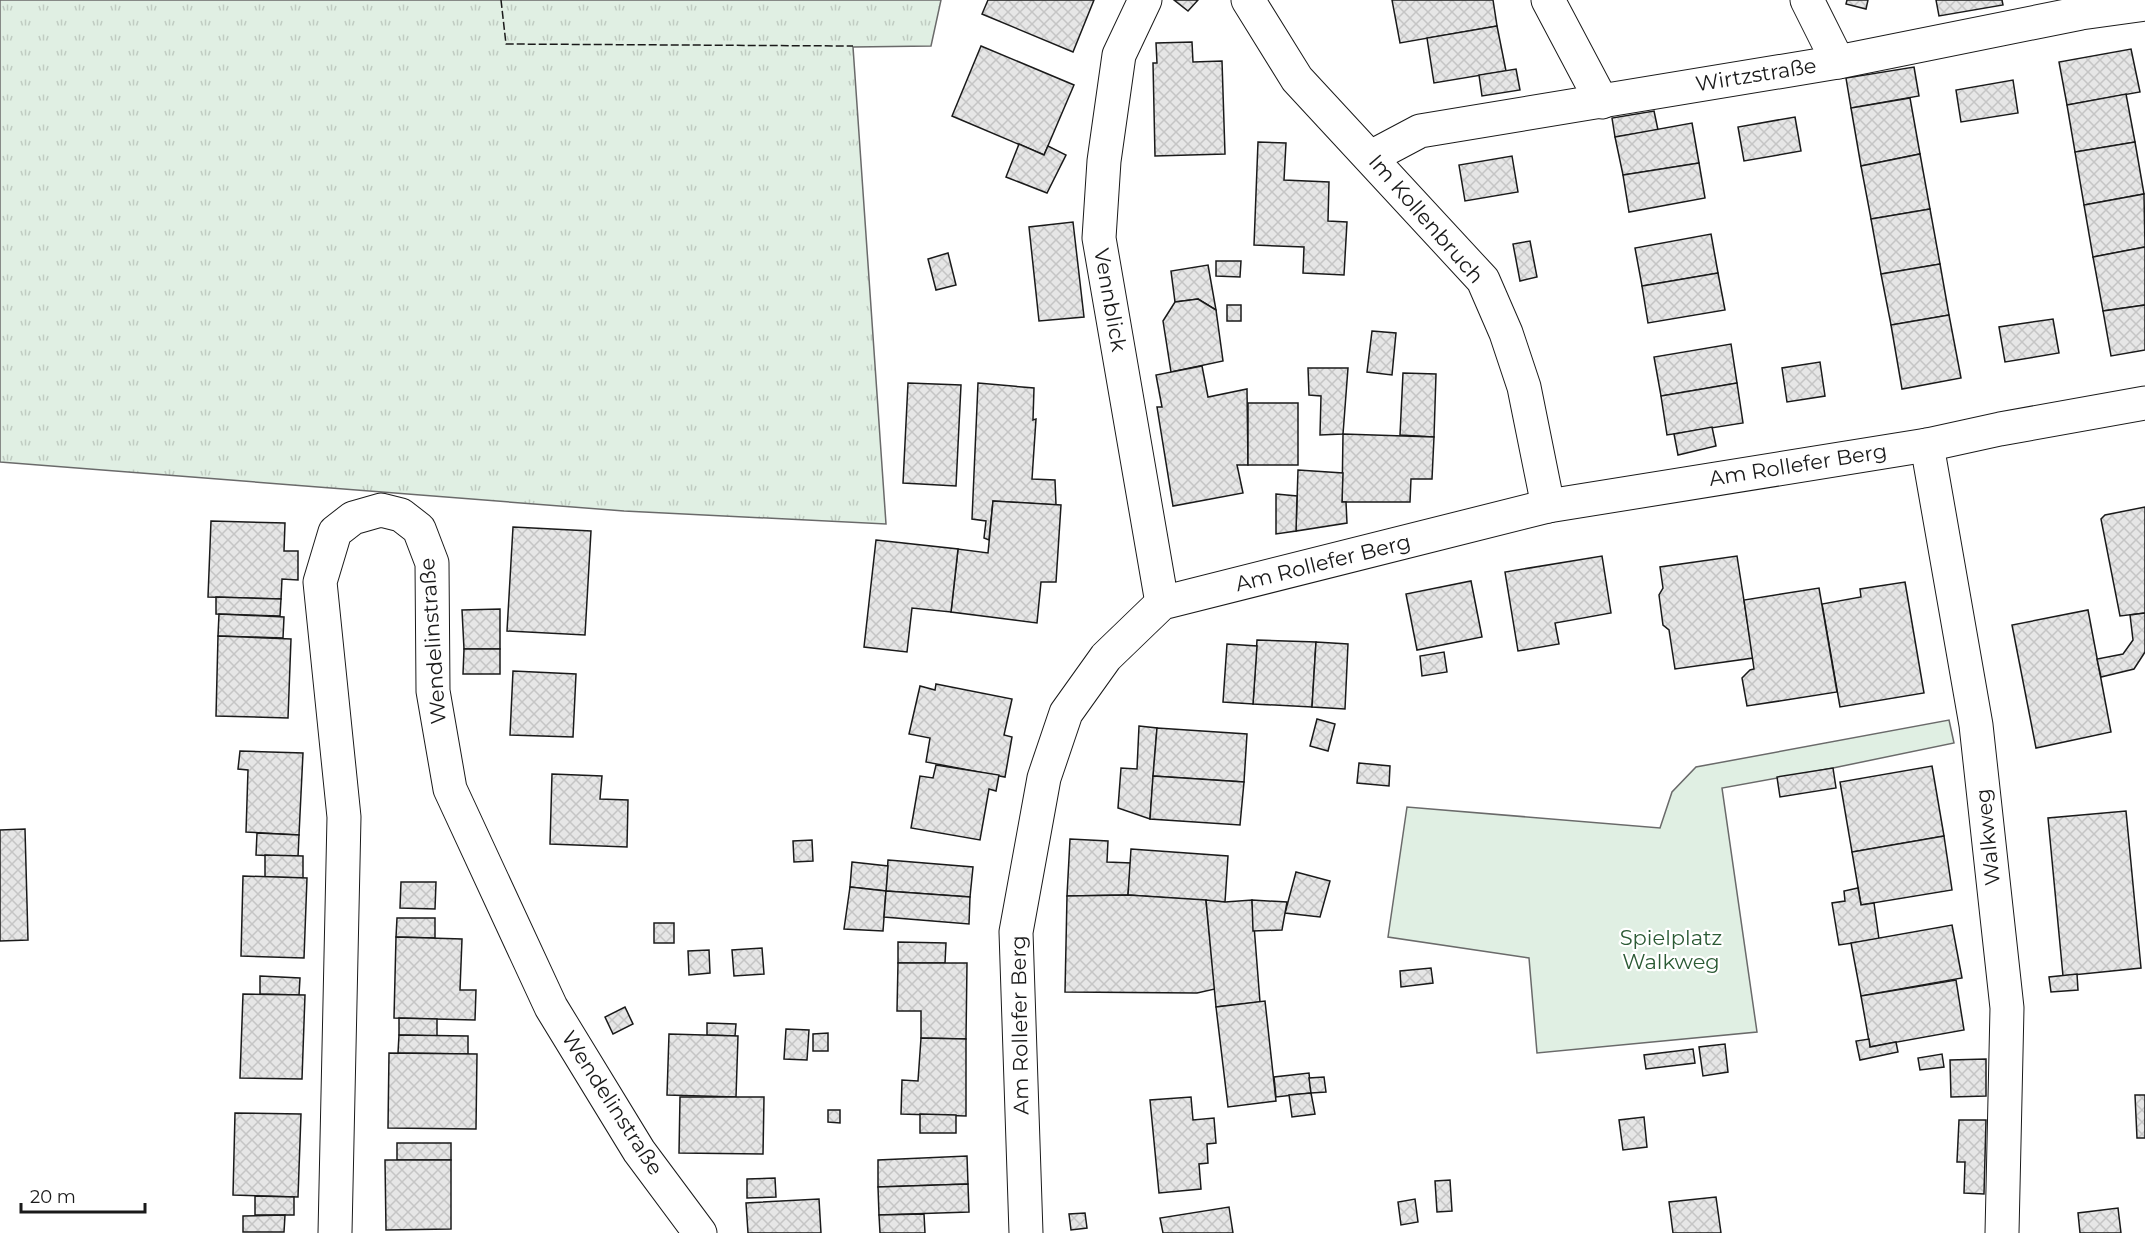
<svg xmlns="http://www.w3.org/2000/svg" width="2145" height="1233" font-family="Montserrat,sans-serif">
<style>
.grass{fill:url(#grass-tufts);stroke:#6a6a6a;stroke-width:1.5}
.park{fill:#e0efe3;stroke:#6a6a6a;stroke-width:1.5}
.building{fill:url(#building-cross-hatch);stroke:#1a1a1a;stroke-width:1.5}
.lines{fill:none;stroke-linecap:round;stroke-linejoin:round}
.street-casing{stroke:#1a1a1a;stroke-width:35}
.street{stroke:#fff;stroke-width:33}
.fence{stroke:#1a1a1a;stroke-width:1.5;stroke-dasharray:8 3;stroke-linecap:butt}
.labels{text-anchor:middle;stroke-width:4.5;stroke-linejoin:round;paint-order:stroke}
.street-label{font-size:21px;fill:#1a1a1a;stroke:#fff}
.park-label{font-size:21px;fill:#2b5a34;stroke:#fff}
</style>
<defs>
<pattern id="grass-tufts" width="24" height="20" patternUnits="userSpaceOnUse" patternTransform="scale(1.5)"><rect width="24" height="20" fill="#e0efe3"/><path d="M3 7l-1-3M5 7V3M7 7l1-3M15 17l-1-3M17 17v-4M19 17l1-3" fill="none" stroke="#c0ccc2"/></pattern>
<pattern id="building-cross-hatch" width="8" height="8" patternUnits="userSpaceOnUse" patternTransform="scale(1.5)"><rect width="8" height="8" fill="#e6e6e6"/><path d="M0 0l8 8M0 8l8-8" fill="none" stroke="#c5c5c5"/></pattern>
</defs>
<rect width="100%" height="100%" fill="#fff"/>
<polygon class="grass" points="0,0 941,0 931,46 853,47 886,524 624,511 0,462"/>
<polygon class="park" points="1949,720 1954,743 1833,768 1722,788 1757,1032 1537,1053 1529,958 1388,937 1407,807 1660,828 1672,792 1696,767"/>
<g class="building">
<polygon points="988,0 1094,0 1073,52 982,14"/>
<polygon points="1174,0 1198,0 1188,11"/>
<polygon points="1392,0 1493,0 1497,26 1400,43"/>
<polygon points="1847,0 1868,0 1866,9 1846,4"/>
<polygon points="1936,0 2002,0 2003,5 1939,16"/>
<polygon points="1497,26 1506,71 1434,83 1427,38"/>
<polygon points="1192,42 1193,62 1222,61 1225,154 1155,156 1153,63 1157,63 1156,43"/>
<polygon points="981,46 1074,85 1044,155 952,116"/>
<polygon points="2131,49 2140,92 2067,105 2059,62"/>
<polygon points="1914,67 1919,96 1851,108 1846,78"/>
<polygon points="1516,69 1520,90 1482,96 1479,75"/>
<polygon points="2013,80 2018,113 1961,122 1956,90"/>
<polygon points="2126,94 2135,142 2075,152 2067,105"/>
<polygon points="1910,98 1920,154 1861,166 1851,108"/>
<polygon points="1654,111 1658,130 1615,137 1612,118"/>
<polygon points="1795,117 1801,151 1744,161 1738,127"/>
<polygon points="1692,123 1699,163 1623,175 1615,137"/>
<polygon points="1258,142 1286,143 1284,180 1329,182 1328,221 1347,222 1344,275 1303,273 1304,247 1254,245"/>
<polygon points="2135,142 2144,194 2084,205 2075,152"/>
<polygon points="1019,144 1044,155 1048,146 1066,155 1047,193 1006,177"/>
<polygon points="1920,154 1930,209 1871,219 1861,166"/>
<polygon points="1512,156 1518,192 1465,201 1459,165"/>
<polygon points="1699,163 1705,198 1629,212 1623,175"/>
<polygon points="2144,194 2145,247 2093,257 2084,205"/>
<polygon points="1930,209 1940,264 1881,274 1871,219"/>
<polygon points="1073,222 1084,317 1039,321 1029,227"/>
<polygon points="1711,234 1718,273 1642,286 1635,248"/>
<polygon points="1530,241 1537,277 1520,281 1513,244"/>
<polygon points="2145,247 2145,305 2103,311 2093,257"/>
<polygon points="948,253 956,285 936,290 928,259"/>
<polygon points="1216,261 1241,261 1240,277 1216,276"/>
<polygon points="1940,264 1949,315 1891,325 1881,274"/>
<polygon points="1208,265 1216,310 1198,299 1175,302 1171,271"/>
<polygon points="1718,273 1725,310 1648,323 1642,286"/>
<polygon points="1198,299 1216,310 1223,361 1171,372 1163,321 1175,302"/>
<rect x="1227" y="305" width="14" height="16"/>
<polygon points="2145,305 2145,350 2111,356 2103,311"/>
<polygon points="1949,315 1961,378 1902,389 1891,325"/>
<polygon points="2053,319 2059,353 2005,362 1999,327"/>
<polygon points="1372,331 1396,333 1392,375 1367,372"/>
<polygon points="1731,344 1737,383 1661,396 1654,357"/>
<polygon points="1820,362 1825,396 1787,402 1782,368"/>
<polygon points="1202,366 1208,397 1247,389 1248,465 1237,465 1243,493 1173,506 1157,407 1162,407 1156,375"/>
<polygon points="1308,368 1348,368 1343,434 1320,435 1321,396 1309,395"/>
<polygon points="1403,373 1436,374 1434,437 1400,435"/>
<polygon points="908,383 961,385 956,486 903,483"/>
<polygon points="978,383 1034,388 1033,420 1036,419 1032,479 1055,480 1056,505 993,501 989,540 984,538 986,521 972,519"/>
<polygon points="1737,383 1743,423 1667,435 1661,396"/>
<rect x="1248" y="403" width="50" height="62"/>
<polygon points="1712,427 1716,446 1678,455 1674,434"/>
<polygon points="1343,434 1434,437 1432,479 1411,479 1410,502 1342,502"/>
<polygon points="1298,470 1343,473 1342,502 1346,502 1347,523 1296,531"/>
<polygon points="1276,494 1297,496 1296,531 1276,534"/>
<polygon points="993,501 1061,505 1056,582 1041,582 1037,623 951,612 958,549 988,553"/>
<polygon points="2145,507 2145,613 2120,616 2101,519 2105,515"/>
<polygon points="211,521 285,523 284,551 298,551 298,580 282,579 281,599 208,597"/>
<polygon points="513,527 591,531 585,635 507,631"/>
<polygon points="876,540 958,549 951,612 912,608 907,652 864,647"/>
<polygon points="1602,556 1611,613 1555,623 1559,644 1518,651 1505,572"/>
<polygon points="1737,556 1753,658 1675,669 1669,630 1663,625 1659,595 1663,588 1660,567"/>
<polygon points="1471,581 1482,637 1417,650 1406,594"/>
<polygon points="1905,582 1924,693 1840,707 1822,604 1861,597 1860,589"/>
<polygon points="1819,588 1837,692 1747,706 1742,678 1750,670 1754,669 1744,600"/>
<polygon points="216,597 281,599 280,616 216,614"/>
<polygon points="500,609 500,649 464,649 462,610"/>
<polygon points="2088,610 2111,732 2036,748 2012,625"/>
<polygon points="2145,613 2145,652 2134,669 2101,677 2097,659 2123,654 2133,640 2130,615"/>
<polygon points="219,614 284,617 283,638 218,636"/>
<polygon points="218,636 291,639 288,718 216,716"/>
<polygon points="1257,640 1316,642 1312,707 1253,704"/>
<polygon points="1316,642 1348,644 1345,709 1312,707"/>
<polygon points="1227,644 1257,646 1253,704 1223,702"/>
<polygon points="464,649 500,649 500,674 463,674"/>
<polygon points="1444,652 1447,672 1422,676 1420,656"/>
<polygon points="513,671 576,674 573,737 510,735"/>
<polygon points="936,684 1012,699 1004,735 1012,737 1005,777 926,762 930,738 909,734 920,686 935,690"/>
<polygon points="1317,719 1335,724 1328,751 1310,746"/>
<polygon points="1139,726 1157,728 1150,819 1118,808 1121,768 1137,769"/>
<polygon points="1157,728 1247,734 1244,782 1153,776"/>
<polygon points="240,751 303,753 299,835 246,832 248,770 238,769"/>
<polygon points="1359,763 1390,766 1389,786 1357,783"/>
<polygon points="936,765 999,775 996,791 989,789 980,840 911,828 920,776 933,778"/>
<polygon points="1932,766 1944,836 1852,852 1840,782"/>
<polygon points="1833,768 1836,788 1780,797 1777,777"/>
<polygon points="552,774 602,776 600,799 628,800 627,847 550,844"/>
<polygon points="1153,776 1244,782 1240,825 1150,819"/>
<polygon points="2126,811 2141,968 2063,976 2048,818"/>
<polygon points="25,829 28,940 0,941 0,830"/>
<polygon points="257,833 299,835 298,857 256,855"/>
<polygon points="1944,836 1952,890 1861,905 1852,852"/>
<polygon points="1070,839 1108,841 1107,862 1131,863 1128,895 1067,896"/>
<polygon points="812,840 813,861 794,862 793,841"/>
<polygon points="1131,849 1228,856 1225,902 1128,895"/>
<polygon points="265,855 303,856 303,878 265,877"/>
<polygon points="888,860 973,867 970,897 886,891"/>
<polygon points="852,862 888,866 886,891 850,887"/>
<polygon points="1296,872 1330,881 1320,917 1285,913"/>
<polygon points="243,876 307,878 304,958 241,956"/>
<polygon points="401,882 436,882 435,909 400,908"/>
<polygon points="850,887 886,891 883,931 844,929"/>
<polygon points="1858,888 1861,905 1874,903 1879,939 1839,945 1832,903 1845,901 1844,891"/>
<polygon points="886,891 970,897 969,924 884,917"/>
<polygon points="1128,895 1206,900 1215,989 1197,993 1065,992 1067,896"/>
<polygon points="1206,900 1225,902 1252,900 1260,1002 1216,1007"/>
<polygon points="1252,900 1287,902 1282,930 1253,931"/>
<polygon points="397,918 435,918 435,938 396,937"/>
<rect x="654" y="923" width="20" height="20"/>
<polygon points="1952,925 1962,978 1861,996 1851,943"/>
<polygon points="396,937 462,939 460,990 476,990 475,1020 394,1018"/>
<polygon points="898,942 946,943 945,963 898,963"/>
<polygon points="762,948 764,974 734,976 732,950"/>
<polygon points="709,950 710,973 689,975 688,951"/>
<polygon points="898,963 967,963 966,1039 921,1038 921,1011 897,1011"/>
<polygon points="1431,968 1433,983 1401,987 1400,971"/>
<polygon points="2077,974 2078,990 2051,992 2049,977"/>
<polygon points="260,976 300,978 299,995 260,994"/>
<polygon points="1956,980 1964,1030 1870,1047 1861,996"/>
<polygon points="243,994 305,995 302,1079 240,1078"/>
<polygon points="1265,1001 1276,1101 1228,1107 1216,1007"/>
<polygon points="625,1007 633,1024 613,1034 605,1017"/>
<polygon points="399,1018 437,1019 437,1036 399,1035"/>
<polygon points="707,1023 736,1024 735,1036 707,1035"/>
<polygon points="786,1029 809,1030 807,1060 784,1059"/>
<polygon points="828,1033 828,1051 813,1051 813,1034"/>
<polygon points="669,1034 738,1036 736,1097 667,1095"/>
<polygon points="399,1035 468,1036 468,1054 398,1053"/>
<polygon points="921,1038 966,1039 966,1116 901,1114 902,1080 918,1081"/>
<polygon points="1869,1039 1870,1047 1896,1042 1898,1052 1860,1060 1856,1041"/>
<polygon points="1725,1044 1728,1072 1703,1076 1699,1047"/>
<polygon points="1693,1049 1695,1063 1646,1069 1644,1055"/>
<polygon points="389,1053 477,1054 476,1129 388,1128"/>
<polygon points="1942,1054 1944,1067 1920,1070 1918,1058"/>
<polygon points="1986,1059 1986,1096 1951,1097 1950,1060"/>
<polygon points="1309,1073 1311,1093 1276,1097 1274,1077"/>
<polygon points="1324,1077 1326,1092 1311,1093 1309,1078"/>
<polygon points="1311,1093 1315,1114 1292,1117 1289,1095"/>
<polygon points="2135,1095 2145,1095 2145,1138 2137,1138"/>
<polygon points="680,1097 764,1097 763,1154 679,1153"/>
<polygon points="1191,1097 1193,1120 1214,1118 1216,1143 1207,1144 1208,1163 1199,1164 1201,1189 1159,1193 1150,1100"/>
<polygon points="828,1110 840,1110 840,1123 828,1122"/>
<polygon points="235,1113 301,1114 298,1197 233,1195"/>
<polygon points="920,1114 956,1115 956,1133 920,1133"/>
<polygon points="1644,1117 1647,1147 1623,1150 1619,1120"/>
<polygon points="1959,1120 1986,1120 1984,1194 1964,1193 1965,1162 1957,1162"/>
<rect x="397" y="1143" width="54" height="17"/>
<polygon points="967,1156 968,1184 878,1187 878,1160"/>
<polygon points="385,1160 451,1160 451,1229 386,1230"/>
<polygon points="775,1178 776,1197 747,1198 747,1179"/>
<polygon points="1450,1180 1452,1211 1437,1212 1435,1181"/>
<polygon points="968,1184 969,1212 879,1215 878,1187"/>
<polygon points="255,1196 294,1197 294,1215 255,1215"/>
<polygon points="1716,1197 1721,1233 1673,1233 1669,1202"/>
<polygon points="819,1199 821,1233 748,1233 746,1203"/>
<polygon points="1415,1199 1418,1222 1401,1225 1398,1202"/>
<polygon points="1229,1207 1233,1233 1163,1233 1160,1218"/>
<polygon points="2118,1208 2121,1233 2080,1233 2078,1213"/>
<polygon points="1085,1213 1087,1228 1071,1230 1069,1214"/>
<polygon points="924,1214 925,1233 880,1233 879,1215"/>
<polygon points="285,1215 284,1232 243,1232 243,1216"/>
</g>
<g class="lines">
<g class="street-casing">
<g id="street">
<polyline points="1145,0 1119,55 1104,161 1099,238 1162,603"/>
<polyline points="1248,0 1297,79 1483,280 1506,333 1524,387 1548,506"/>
<polyline points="1548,0 1602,102"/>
<polyline points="1807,0 1838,62"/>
<polyline points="1371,157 1420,131 1838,62 2081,13 2145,4"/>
<polyline points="1927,445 1976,725 2007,1008 2002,1233"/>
<polyline points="335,1233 344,817 320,582 335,532 353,518 381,510 401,515 419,529 432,563 433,691 450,789 551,1007 639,1151 700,1233"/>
<polyline points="1026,1233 1016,932 1044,778 1066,713 1106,657 1162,603 1548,506 1927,445 2000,429 2145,403"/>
</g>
</g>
<use href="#street" class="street"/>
<polyline class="fence" points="501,0 506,44 853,46"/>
</g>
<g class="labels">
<g class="street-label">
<text transform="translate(1756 75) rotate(-9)" y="7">Wirtzstraße</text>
<text transform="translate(1426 219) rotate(49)" y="7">Im Kollenbruch</text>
<text transform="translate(1110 300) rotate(80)" y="7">Vennblick</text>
<text transform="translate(1798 465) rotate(-9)" y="7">Am Rollefer Berg</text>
<text transform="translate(1323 563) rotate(-14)" y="7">Am Rollefer Berg</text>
<text transform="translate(433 641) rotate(-94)" y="7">Wendelinstraße</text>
<text transform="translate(1988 837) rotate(-96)" y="7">Walkweg</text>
<text transform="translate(1020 1025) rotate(-91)" y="7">Am Rollefer Berg</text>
<text transform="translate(612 1103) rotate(57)" y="7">Wendelinstraße</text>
</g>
<g class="park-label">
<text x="1671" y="945">Spielplatz<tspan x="1671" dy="24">Walkweg</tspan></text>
</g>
</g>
<path d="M21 1203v9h124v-9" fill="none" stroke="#1a1a1a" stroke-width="3"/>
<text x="30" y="1203" font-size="18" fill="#1a1a1a" stroke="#ffffff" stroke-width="4.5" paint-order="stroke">20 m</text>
</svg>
